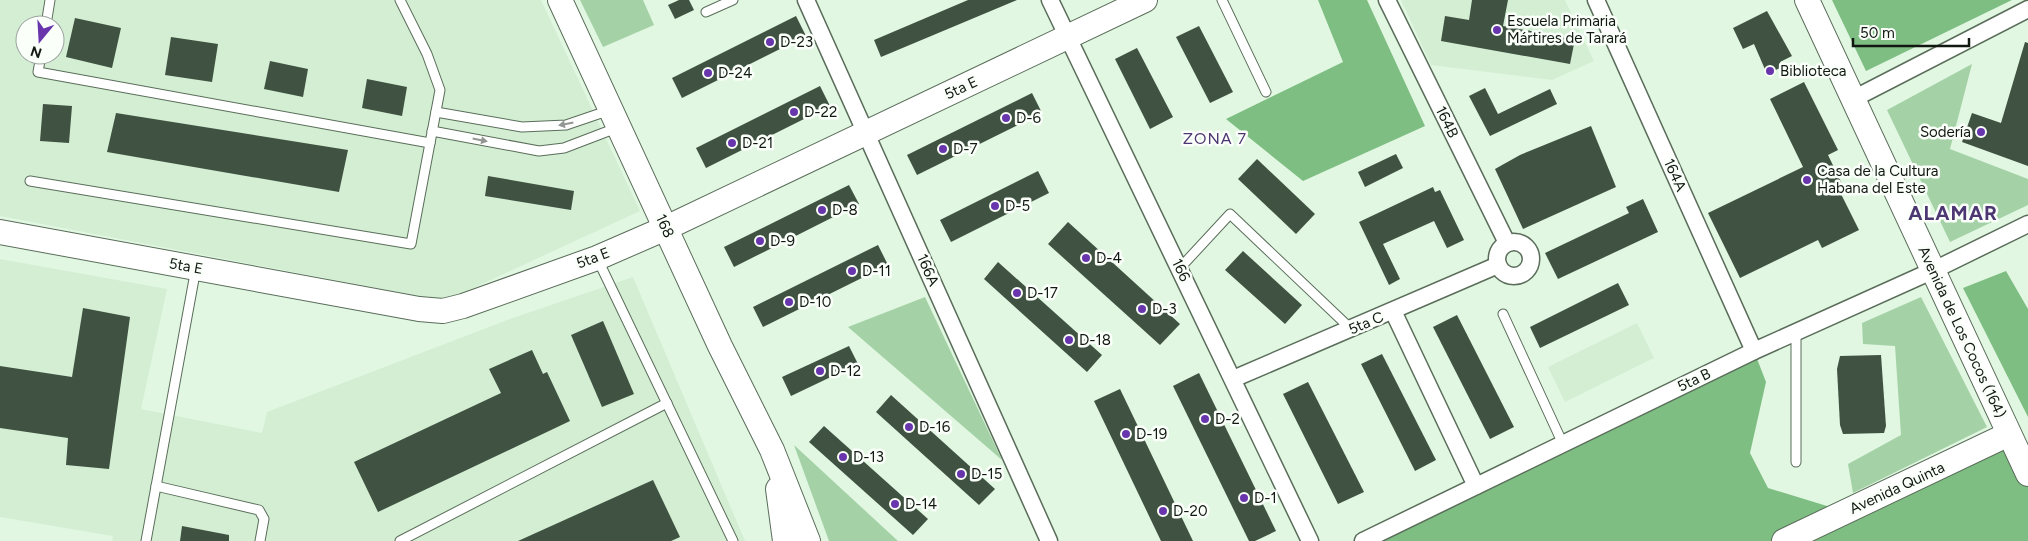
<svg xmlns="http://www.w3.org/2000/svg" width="2028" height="541" font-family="Figtree,sans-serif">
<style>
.built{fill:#d3eed3;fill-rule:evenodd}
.green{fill:#a4d2a6}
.forest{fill:#7ebe82}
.building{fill:#405241}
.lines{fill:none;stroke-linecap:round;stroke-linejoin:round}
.lane-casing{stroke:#5a6d5a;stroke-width:11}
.street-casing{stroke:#5a6d5a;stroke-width:19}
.secondary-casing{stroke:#5a6d5a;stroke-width:26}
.lane{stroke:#fff;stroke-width:9}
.street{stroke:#fff;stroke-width:16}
.secondary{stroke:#fff;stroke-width:24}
.oneway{fill:#939794}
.poi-dot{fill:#6835ad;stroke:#fafffa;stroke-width:2}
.labels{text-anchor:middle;stroke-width:5;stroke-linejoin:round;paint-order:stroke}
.poi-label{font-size:15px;fill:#101811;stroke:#fafffa;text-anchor:start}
.street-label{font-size:15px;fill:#101811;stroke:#fafffa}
.neighbourhood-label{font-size:16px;letter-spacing:1px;fill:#4d3773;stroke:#fafffa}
.district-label{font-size:20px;font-weight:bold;letter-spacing:1px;fill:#4d3773;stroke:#fafffa}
</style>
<rect width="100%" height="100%" fill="#e1f7e2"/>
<g class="built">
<path d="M0,0H541L640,211L445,301L0,216ZM25,25H55V55H25Z"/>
<polygon points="1401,0 1565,0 1594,61 1552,80 1431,65"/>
<polygon points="0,259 167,289 141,409 262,433 267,412 510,319 633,277 745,541 112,541 113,536 0,517"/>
<polygon points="1637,323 1654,358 1565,402 1548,367"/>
</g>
<g class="green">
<polygon points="580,0 643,0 654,25 603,47"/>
<polygon points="1972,64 1950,149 2028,179 2028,205 1950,242 1887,110"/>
<polygon points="925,297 1002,460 848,327"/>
<polygon points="1921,297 1987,427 1853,493 1848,464 1901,435 1895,346 1863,344 1862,323"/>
<polygon points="794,445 898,541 829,541"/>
</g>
<g class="forest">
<polygon points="1318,0 1367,0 1425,126 1303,181 1226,119 1343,62"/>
<polygon points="1832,0 2012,0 1866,71"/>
<polygon points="2006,271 2028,309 2028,417 1963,288"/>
<polygon points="1754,351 1766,382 1750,453 1768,488 1827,506 1835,517 2009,434 2028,484 2028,541 1363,541"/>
</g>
<g class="building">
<polygon points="679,0 689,0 694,10 675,19 668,5"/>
<polygon points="968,0 1017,0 881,57 874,40"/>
<polygon points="1472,0 1508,0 1503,26 1575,39 1570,64 1441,41 1445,16 1469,20"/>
<polygon points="1767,11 1792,56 1780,62 1782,67 1767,74 1754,44 1743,49 1733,28"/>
<polygon points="796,16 806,36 682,98 672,78"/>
<polygon points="75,18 121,28 112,68 66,57"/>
<polygon points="1199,26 1233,92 1210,103 1176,37"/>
<polygon points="171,37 218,44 212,82 165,75"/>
<polygon points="2025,42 2028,43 2028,166 1962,142 1972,113 2001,123"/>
<polygon points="1137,48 1173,117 1150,129 1115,59"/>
<polygon points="270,61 308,69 303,97 264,89"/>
<polygon points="367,79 407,87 402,116 362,108"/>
<polygon points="1804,82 1838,150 1828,155 1844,188 1839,190 1859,230 1822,248 1818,240 1740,278 1708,213 1803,167 1770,99"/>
<polygon points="820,86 830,106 706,168 696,148"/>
<polygon points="1485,88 1498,114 1550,89 1557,104 1490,136 1469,96"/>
<polygon points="1032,93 1042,113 917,175 907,155"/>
<polygon points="43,104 72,106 69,143 40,141"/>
<polygon points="116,113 348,150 339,192 107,152"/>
<polygon points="1591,126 1616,187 1523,229 1495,169 1520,155"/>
<polygon points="1396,154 1403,168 1365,187 1358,172"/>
<polygon points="1257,159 1315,214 1296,234 1238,179"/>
<polygon points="1038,171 1049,193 951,242 940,220"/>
<polygon points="488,176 574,191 571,210 485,196"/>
<polygon points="849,185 859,204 734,267 724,247"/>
<polygon points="1433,187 1435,192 1440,190 1464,240 1447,248 1434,221 1383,244 1400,279 1389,285 1359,222"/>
<polygon points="1643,199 1658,232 1558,279 1545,253 1629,213 1626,207"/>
<polygon points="1068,222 1180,324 1160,345 1048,244"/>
<polygon points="878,245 888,265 763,327 753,307"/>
<polygon points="1243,251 1302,305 1285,324 1225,270"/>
<polygon points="998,262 1102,355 1087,372 984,279"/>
<polygon points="1618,283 1629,305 1540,348 1530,327"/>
<polygon points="83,308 130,317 109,469 66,465 68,438 0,428 0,366 72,377"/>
<polygon points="1457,315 1514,427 1490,439 1433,327"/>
<polygon points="603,321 634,394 602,407 571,335"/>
<polygon points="849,346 858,364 791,396 782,377"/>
<polygon points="532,350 543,374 547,372 570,421 378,512 354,462 501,393 489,369"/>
<polygon points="1382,354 1436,460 1415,471 1361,364"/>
<polygon points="1881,355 1886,426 1884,433 1843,434 1840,425 1837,369 1840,356"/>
<polygon points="1199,373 1276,531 1255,541 1249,541 1173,386"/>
<polygon points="1308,382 1364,492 1338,504 1283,394"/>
<polygon points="1120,389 1158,468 1193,541 1161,541 1094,401"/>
<polygon points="891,395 995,489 979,505 876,412"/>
<polygon points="824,426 928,519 913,535 809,442"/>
<polygon points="653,480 680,537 671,541 518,541"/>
<polygon points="182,526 229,535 229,541 180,541"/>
</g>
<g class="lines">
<g class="lane-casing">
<g id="lane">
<polyline points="1222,0 1266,92"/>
<polyline points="706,12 733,0"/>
<polyline points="46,25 50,0"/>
<polyline points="41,55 38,72 430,143"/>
<polyline points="436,112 522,127 566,125 610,110"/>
<polyline points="432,131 539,151 564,148 619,127"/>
<polyline points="30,181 411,244 440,90 427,54 400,0"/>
<polyline points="597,258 733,541"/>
<polyline points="1180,268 1230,214 1351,329"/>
<polyline points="1503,314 1563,444"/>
<polyline points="1796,332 1796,462"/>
<polyline points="156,486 259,510 264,519 260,541"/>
<polyline points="146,541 196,268"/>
<polyline points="400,541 667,403"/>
</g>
</g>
<g class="street-casing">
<g id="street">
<polyline points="806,0 1049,541"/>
<polyline points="1050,0 1310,541"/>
<polyline points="1387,0 1507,243"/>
<polyline points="1596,0 1754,351"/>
<polyline points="1853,99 2028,9"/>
<circle cx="1514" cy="259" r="17"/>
<polyline points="1393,311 1476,486"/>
<polyline points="1233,379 1498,265"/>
<polyline points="1363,541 1754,351 1934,270 2028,224"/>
</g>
</g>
<g class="secondary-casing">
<g id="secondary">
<polyline points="560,0 720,346 772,450 808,541"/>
<polyline points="1807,0 2028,474"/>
<polyline points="0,232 419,309 443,311 463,306 597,258 666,228 1145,0"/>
<polyline points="778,489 785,541"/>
<polyline points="1784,541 2009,434"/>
</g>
</g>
<use href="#lane" class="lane"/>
<use href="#street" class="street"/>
<use href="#secondary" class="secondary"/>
</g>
<defs><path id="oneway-solid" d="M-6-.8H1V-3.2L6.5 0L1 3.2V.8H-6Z" transform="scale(1.25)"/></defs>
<g class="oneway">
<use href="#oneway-solid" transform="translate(566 124) rotate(169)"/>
<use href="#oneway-solid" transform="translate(480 140) rotate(11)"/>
</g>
<g class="poi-dot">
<circle cx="1497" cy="30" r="5"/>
<circle cx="770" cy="42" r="5"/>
<circle cx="1770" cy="71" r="5"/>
<circle cx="708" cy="73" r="5"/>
<circle cx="794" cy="112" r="5"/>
<circle cx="1006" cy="118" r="5"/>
<circle cx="1981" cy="132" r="5"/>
<circle cx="732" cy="143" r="5"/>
<circle cx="943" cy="149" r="5"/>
<circle cx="1807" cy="180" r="5"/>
<circle cx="995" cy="206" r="5"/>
<circle cx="822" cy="210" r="5"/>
<circle cx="760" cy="241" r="5"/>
<circle cx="1086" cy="258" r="5"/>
<circle cx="852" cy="271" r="5"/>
<circle cx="1017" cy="293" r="5"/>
<circle cx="789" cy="302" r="5"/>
<circle cx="1142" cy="309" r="5"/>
<circle cx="1069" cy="340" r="5"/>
<circle cx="820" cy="371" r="5"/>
<circle cx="1205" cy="419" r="5"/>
<circle cx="909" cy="427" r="5"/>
<circle cx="1126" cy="434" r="5"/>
<circle cx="843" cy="457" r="5"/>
<circle cx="961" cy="474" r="5"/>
<circle cx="1244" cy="498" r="5"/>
<circle cx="895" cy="504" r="5"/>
<circle cx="1163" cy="511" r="5"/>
</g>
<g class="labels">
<g class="poi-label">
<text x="1507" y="26">Escuela Primaria<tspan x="1507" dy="17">Mártires de Tarará</tspan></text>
<text x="780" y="47">D-23</text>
<text x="1780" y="76">Biblioteca</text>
<text x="718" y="78">D-24</text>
<text x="804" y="117">D-22</text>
<text x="1016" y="123">D-6</text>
<text x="1971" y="137" text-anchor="end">Sodería</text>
<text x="742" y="148">D-21</text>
<text x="953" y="154">D-7</text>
<text x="1817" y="176">Casa de la Cultura<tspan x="1817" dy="17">Habana del Este</tspan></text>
<text x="1005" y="211">D-5</text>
<text x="832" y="215">D-8</text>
<text x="770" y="246">D-9</text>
<text x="1096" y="263">D-4</text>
<text x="862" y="276">D-11</text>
<text x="1027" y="298">D-17</text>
<text x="799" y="307">D-10</text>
<text x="1152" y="314">D-3</text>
<text x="1079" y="345">D-18</text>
<text x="830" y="376">D-12</text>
<text x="1215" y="424">D-2</text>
<text x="919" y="432">D-16</text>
<text x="1136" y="439">D-19</text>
<text x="853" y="462">D-13</text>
<text x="971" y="479">D-15</text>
<text x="1254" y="503">D-1</text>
<text x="905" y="509">D-14</text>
<text x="1173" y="516">D-20</text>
</g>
<g class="street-label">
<text transform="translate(961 88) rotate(-25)" y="5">5ta E</text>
<text transform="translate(1447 122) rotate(64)" y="5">164B</text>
<text transform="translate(1675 175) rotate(66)" y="5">164A</text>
<text transform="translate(665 226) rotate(66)" y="5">168</text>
<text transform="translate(593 258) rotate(-21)" y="5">5ta E</text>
<text transform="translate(186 266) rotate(10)" y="5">5ta E</text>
<text transform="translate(928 270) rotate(66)" y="5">166A</text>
<text transform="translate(1181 270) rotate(64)" y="5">166</text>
<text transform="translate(1366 323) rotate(-23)" y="5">5ta C</text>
<text transform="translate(1962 332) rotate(65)" y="5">Avenida de Los Cocos (164)</text>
<text transform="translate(1694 380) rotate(-26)" y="5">5ta B</text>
<text transform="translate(1897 488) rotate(-25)" y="5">Avenida Quinta</text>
</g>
<g class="neighbourhood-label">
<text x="1215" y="144">ZONA 7</text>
</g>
<g class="district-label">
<text x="1953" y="220">ALAMAR</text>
</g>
</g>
<g transform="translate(40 40) rotate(198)"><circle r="24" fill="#fafffa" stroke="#9ca39d"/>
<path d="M0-4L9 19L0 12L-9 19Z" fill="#6835ad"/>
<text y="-8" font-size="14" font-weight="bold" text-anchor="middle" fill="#101811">N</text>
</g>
<path d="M1853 38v8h116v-8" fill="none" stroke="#101811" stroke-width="2.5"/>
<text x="1860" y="38" font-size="15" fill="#101811" stroke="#fafffa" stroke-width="4" paint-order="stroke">50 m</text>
</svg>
